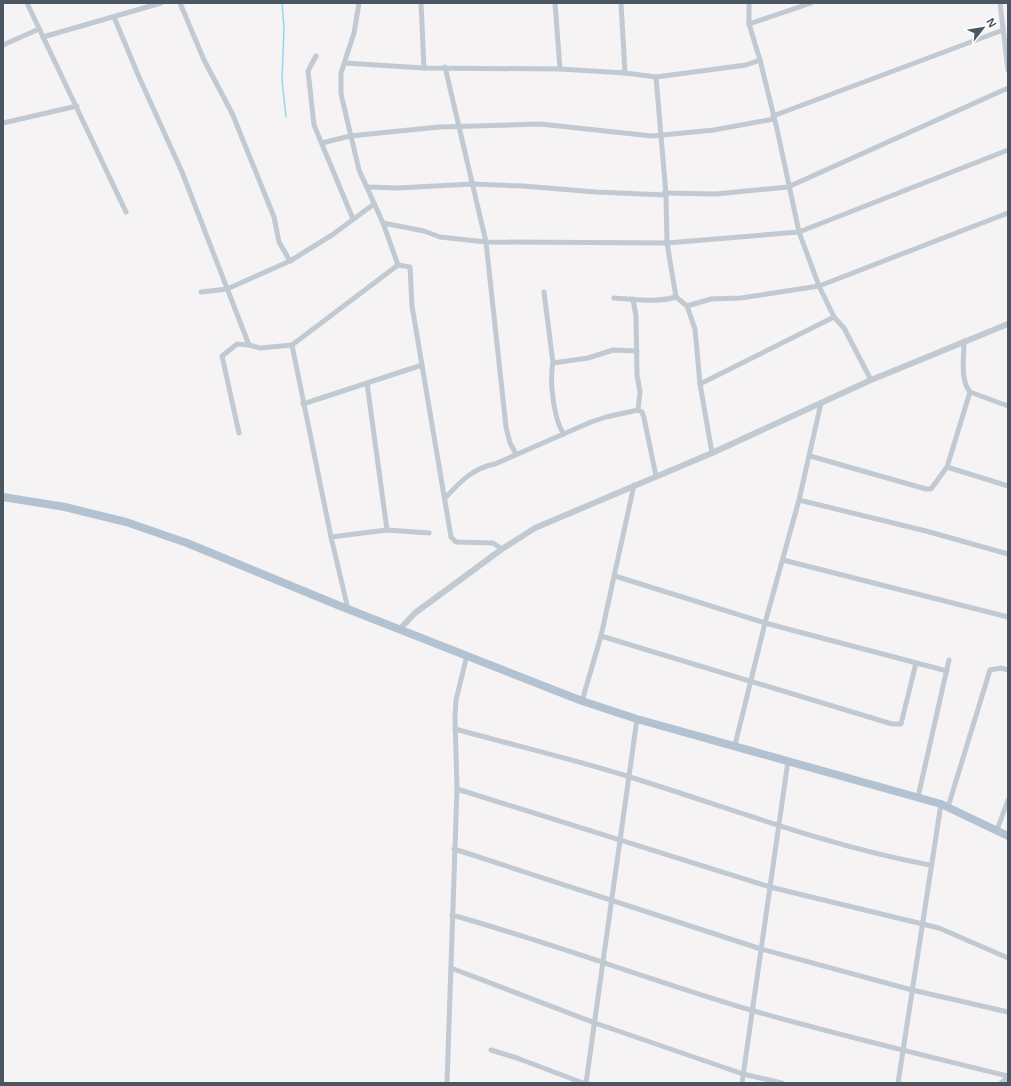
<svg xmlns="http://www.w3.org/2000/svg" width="1011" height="1086" font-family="'Open Sans',sans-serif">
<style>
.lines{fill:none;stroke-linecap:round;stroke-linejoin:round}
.stream{stroke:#90daee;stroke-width:1.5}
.minor{stroke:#c1cad2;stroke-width:5}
.tertiary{stroke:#c1cad2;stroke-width:6}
.primary{stroke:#b3c2d1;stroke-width:8}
</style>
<rect width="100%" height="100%" fill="#f5f3f3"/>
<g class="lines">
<polyline class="stream" points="282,3 284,28 282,80 286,117"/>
<g class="minor">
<polyline points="27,3 126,212"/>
<polyline points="180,3 204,60 232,113 274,217 279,242 290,261"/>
<polyline points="359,3 354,33 341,73 341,94 359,170 383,223 398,265"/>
<polyline points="421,3 424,68"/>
<polyline points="555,3 560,69"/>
<polyline points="621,3 625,73"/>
<polyline points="749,3 749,24 760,60 777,129 799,232 819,286 834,317 844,328 871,380"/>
<polyline points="1000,3 1008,70"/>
<polyline points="114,17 139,77 182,172 249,345 260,348 292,345 398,265 410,267 412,306 451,537 456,542 493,543 502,549"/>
<polyline points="749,24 811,3"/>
<polyline points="43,37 161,3"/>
<polyline points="3,45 39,29"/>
<polyline points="316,56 308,71 314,125 353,219"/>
<polyline points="345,63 424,68 560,69 625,73 656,77 746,65 760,60"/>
<polyline points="445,67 486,242 506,427 510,443 516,454"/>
<polyline points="656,77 666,195 667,243 676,297 687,306 695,329 700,384 712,453"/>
<polyline points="773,116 1003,30"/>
<polyline points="3,123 77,106"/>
<polyline points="322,143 350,136 439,127 540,124 652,136 714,130 774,119"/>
<polyline points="368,187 398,188 473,184 523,186 596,192 666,195"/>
<polyline points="664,193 716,194 788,187 1008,88"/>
<polyline points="383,223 424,231 440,237 486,242 667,243 799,232 1008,150"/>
<polyline points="201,292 227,289 290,261 332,235 374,204"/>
<path d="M544,292L553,363C549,380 554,421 564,434"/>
<path d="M614,298C635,299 656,303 676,297"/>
<polyline points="633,299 636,316 637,375 640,392 638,410"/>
<polyline points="687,306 711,299 741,298 819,286 1008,213"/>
<path d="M964,341C964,356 960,381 970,392L1008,406"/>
<polyline points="292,345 331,537 348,609"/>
<polyline points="553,363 588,358 613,350 637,351"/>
<polyline points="367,383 387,530"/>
<polyline points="700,384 834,317"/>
<polyline points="303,404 422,365"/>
<polyline points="638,410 642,412 644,418 656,476"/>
<polyline points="239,433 222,356 237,344 249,345"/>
<polyline points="810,456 926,489 931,489 947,467 970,392"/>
<polyline points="947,467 1008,486"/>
<path d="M445,498C460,482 473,468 495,464L591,422L606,417L638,410"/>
<polyline points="799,500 926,531 1008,554"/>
<polyline points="331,537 387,530 429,533"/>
<polyline points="783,560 1008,617"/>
<polyline points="615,576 765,623 947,671"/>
<polyline points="601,636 892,724 901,724 916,663"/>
<polyline points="582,701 601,636 634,485"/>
<path d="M455,729C513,745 573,759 630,777C730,808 827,846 930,865"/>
<polyline points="735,745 765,623 799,500 821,403"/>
<polyline points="457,789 770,887 939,928 1008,958"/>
<polyline points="918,797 949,660"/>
<polyline points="948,807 990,670 1001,668 1008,670"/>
<polyline points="997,830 1008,800"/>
<polyline points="454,849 761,949 912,990 1008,1012"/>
<path d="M452,915C553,943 652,981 754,1011C838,1035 923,1055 1008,1076"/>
<polyline points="451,968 595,1023 743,1074 782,1083"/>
<polyline points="491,1050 517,1058 583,1083"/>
<polyline points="447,1083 457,789 455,717 456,700 467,655"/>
<polyline points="586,1083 637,719"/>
<polyline points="742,1083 788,761"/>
<polyline points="898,1083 941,804"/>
<polyline points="1001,1083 1008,1077"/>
</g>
<polyline class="tertiary" points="400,629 415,613 502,549 535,528 712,453 871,380 1008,324"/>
<polyline class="primary" points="3,497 65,507 126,522 187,543 340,606 582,701 637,719 941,804 1008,836"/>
</g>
<rect width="1011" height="1086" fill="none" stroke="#4a5661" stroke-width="8"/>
<g transform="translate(983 28) rotate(59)" stroke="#ffffff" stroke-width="3" paint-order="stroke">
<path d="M0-3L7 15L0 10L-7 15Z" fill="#4a5661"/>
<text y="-6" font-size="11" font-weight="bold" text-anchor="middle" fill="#4a5661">N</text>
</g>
</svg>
